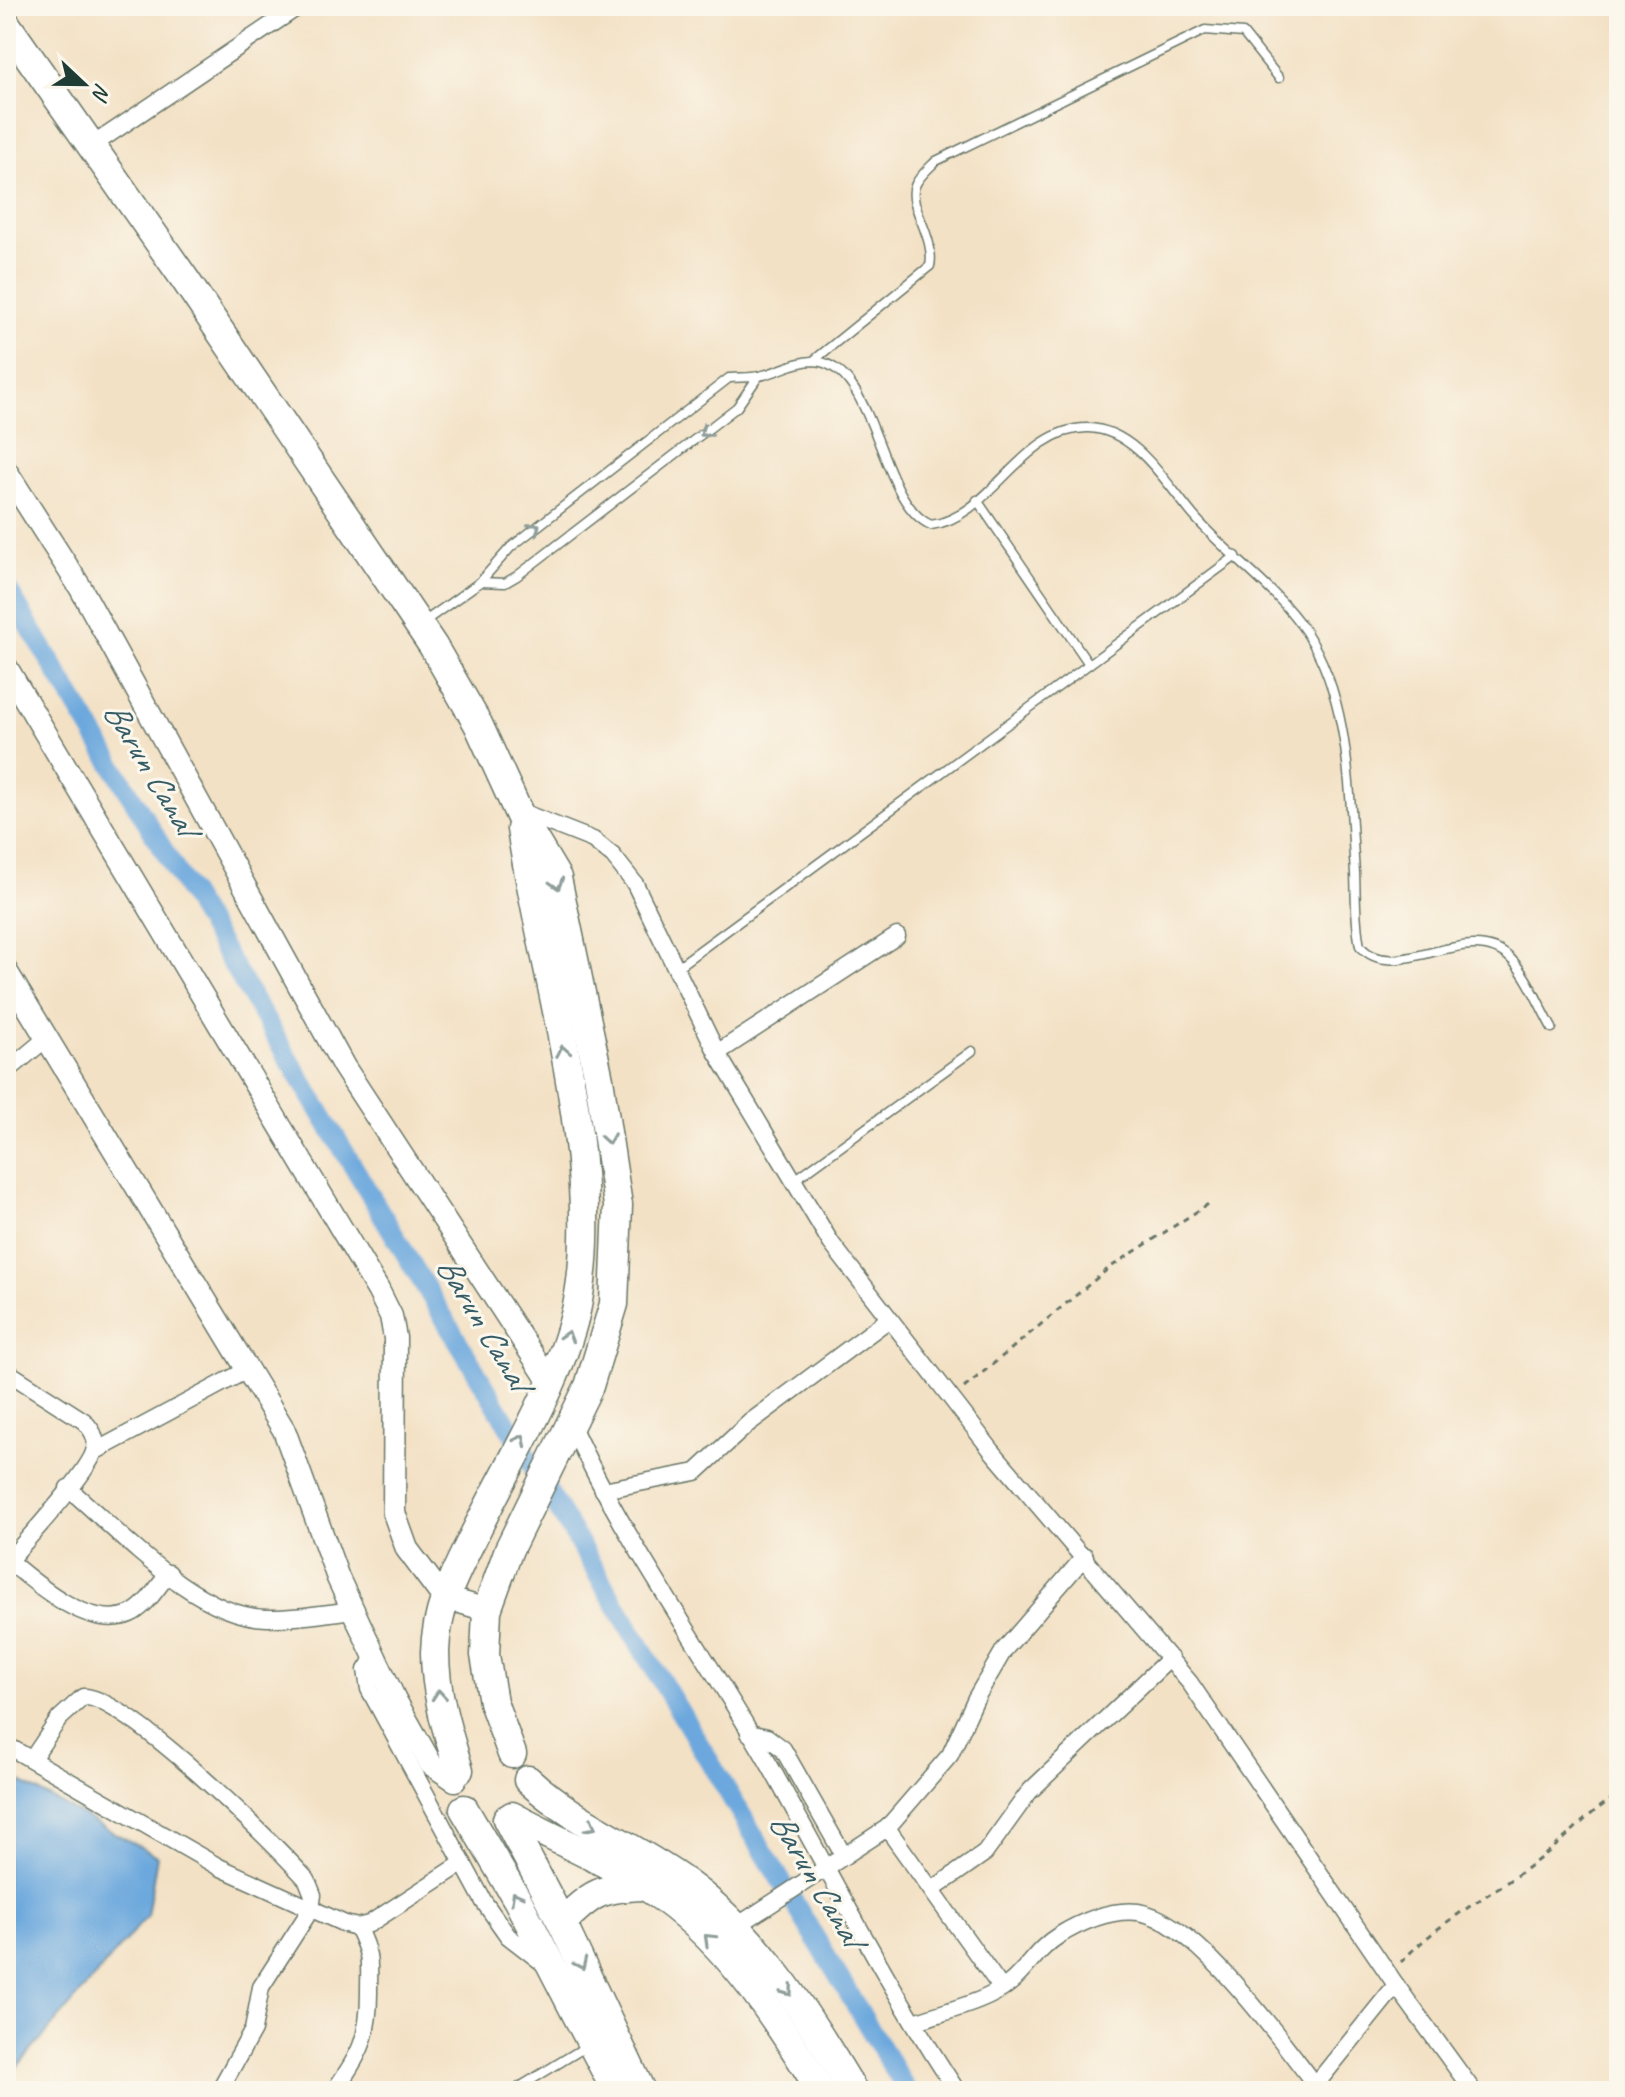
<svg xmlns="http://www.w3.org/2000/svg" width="1625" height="2097" font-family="Caveat,sans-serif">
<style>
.water{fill:#6ca8dd;stroke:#467288;stroke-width:2}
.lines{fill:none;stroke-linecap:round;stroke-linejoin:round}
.canal{stroke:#6ca8dd;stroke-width:20}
.lane-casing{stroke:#697667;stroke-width:11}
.street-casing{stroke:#697667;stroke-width:19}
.secondary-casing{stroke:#697667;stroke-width:25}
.highway-casing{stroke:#697667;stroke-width:31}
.path{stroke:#697667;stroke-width:3;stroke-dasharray:6 6;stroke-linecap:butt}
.lane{stroke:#fff;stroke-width:8}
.street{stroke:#fff;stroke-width:16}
.secondary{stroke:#fff;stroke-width:22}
.highway{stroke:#fff;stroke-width:28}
.oneway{stroke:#8f9e9a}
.labels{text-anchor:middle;stroke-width:6;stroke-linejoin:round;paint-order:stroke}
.water-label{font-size:34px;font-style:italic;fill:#365d67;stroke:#fbf7ec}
</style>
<rect width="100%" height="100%" fill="#fbf7ec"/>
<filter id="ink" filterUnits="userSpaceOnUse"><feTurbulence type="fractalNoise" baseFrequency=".0125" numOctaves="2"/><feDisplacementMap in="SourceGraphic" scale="16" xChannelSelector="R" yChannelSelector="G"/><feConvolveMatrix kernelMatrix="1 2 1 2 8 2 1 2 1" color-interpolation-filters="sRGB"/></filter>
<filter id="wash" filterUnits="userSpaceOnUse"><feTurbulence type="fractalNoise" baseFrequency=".006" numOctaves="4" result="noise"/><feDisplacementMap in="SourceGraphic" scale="32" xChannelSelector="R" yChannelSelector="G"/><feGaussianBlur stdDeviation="1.8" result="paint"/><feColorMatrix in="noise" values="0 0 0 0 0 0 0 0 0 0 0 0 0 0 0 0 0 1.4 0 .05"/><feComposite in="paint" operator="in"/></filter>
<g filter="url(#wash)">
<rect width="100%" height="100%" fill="#f3e1c5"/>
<polygon class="water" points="6,1774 157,1856 147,1916 6,2080"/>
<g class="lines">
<polyline class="canal" points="6,587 907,2091"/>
</g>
</g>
<g filter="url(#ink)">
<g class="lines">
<g class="lane-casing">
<g id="lane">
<path d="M813,361L930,266C936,237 907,205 915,186C918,177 929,168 936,161L1205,30L1243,33L1279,78"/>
<polyline points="977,500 1089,664"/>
<polyline points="480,582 505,583 517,576 737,407 758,377"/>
<path d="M421,624L480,582L511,547L729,378C739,377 750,378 759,376C777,373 794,361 813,361C877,363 878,503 931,525C992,517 1022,427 1088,428C1135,429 1166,483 1193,515C1228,556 1275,586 1306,632C1351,701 1349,793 1355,873C1356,897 1355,922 1360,946C1395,987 1468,917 1511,959C1528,976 1540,1007 1552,1028"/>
<polyline points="676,968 1236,556"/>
<polyline points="792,1182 972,1051"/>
<polyline points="513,2091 587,2046"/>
</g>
</g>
<g class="street-casing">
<g id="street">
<polyline points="90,147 299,6"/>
<polyline points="519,811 593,840 613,856 635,884 717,1053 831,1243 992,1451 1190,1683 1396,1985 1473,2091"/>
<polyline points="717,1053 897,936"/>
<polyline points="6,1072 48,1037"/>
<path d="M6,1371L84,1421C92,1430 97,1437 95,1449C90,1472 24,1542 6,1564"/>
<path d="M571,1424C627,1548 709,1657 775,1775C834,1881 890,1990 957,2091"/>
<polyline points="94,1452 247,1370"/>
<path d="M68,1488C120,1532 196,1617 267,1618C296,1619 325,1613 354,1610"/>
<polyline points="603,1490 696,1472 749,1423 889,1319"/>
<path d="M9,1561C36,1584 90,1631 130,1614C146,1607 158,1586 169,1573"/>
<polyline points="375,1656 366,1670 369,1689 484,1902 508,1936 548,1967"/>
<polyline points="749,1733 767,1737 783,1749 844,1856"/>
<polyline points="6,1745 219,1867 345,1924 357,1927 369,1924 463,1863"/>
<path d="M32,1759L59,1719L83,1697C123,1693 276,1845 307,1880L313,1895L311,1909L261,1987L253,2030L219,2091"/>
<polyline points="887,1828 1002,1989"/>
<polyline points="932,1890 985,1853 1029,1792 1170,1658"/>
<polyline points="734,1928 887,1828 950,1755 976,1698 1004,1650 1085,1556"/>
<path d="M915,2022C944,2011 986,2003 1010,1983C1027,1969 1038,1948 1058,1936C1081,1922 1110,1909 1138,1912C1195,1919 1279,2038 1314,2083"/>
<path d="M334,2091C360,2055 369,2038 369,1993C369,1960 372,1958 357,1927"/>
<polyline points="1301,2091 1321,2078 1396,1985"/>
</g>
</g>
<g class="secondary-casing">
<g id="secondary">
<polyline points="6,471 80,587 344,1067 550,1382"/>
<polyline points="6,667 378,1290 391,1316 395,1338 394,1513 407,1549 443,1597 487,1610"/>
<polyline points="6,971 284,1430 338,1578 395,1700 431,1764 455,1780"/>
</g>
</g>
<g class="highway-casing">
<g id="highway">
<polyline points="6,24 184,278 433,646 478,724 520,816 557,878 599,1079 618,1205 614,1304 589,1386 509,1549 487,1610 485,1655 493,1702 512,1754"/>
<path d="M459,1770C447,1731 435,1693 435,1652C436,1607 456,1572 475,1533C509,1463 564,1377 578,1301C604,1160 543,972 521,829"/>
<path d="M528,1780C575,1823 635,1846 686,1883C758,1935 809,2017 853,2091"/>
<polyline points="464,1809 518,1901 616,2091"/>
<path d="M512,1816C561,1843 617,1865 663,1898C731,1947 778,2021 821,2091"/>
<polyline points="507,1819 562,1923 641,2091"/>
<path d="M562,1923C591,1893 602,1887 644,1886"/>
</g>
</g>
<g class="path">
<polyline points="964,1388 1109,1268 1213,1201"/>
<path d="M1401,1962C1447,1914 1494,1895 1543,1856C1570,1836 1589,1811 1619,1795"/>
</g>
<use href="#lane" class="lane"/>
<use href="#street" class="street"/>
<use href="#secondary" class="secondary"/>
<use href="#highway" class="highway"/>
</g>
<defs><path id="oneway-chevron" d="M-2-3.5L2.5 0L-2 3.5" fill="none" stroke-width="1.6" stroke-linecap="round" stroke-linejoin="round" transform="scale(2)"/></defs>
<g class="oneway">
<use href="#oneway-chevron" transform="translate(705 432) rotate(142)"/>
<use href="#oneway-chevron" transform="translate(535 528) rotate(-38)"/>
<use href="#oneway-chevron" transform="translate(557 884) rotate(73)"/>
<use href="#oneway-chevron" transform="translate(563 1051) rotate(-101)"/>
<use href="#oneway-chevron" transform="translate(608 1139) rotate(81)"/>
<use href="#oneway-chevron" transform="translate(567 1336) rotate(-73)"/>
<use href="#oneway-chevron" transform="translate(521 1440) rotate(-64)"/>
<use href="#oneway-chevron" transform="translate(439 1695) rotate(-95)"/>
<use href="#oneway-chevron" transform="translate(591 1826) rotate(29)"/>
<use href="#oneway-chevron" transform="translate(516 1897) rotate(-119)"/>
<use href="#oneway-chevron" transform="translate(709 1939) rotate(-136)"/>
<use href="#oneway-chevron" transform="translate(581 1964) rotate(65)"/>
<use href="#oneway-chevron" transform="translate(788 1991) rotate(54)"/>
</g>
</g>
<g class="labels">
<g class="water-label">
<text transform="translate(151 767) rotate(59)" y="12">Barun Canal</text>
<text transform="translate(484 1322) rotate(59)" y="12">Barun Canal</text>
<text transform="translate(817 1878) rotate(59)" y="12">Barun Canal</text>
</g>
</g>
<rect width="1625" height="2097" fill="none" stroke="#fbf7ec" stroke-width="32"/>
<g transform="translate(84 84) rotate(112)" stroke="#fbf7ec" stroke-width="6" paint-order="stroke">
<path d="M0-6L14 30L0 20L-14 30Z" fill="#1f3d34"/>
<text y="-12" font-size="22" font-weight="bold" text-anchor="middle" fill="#1f3d34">N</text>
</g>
</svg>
